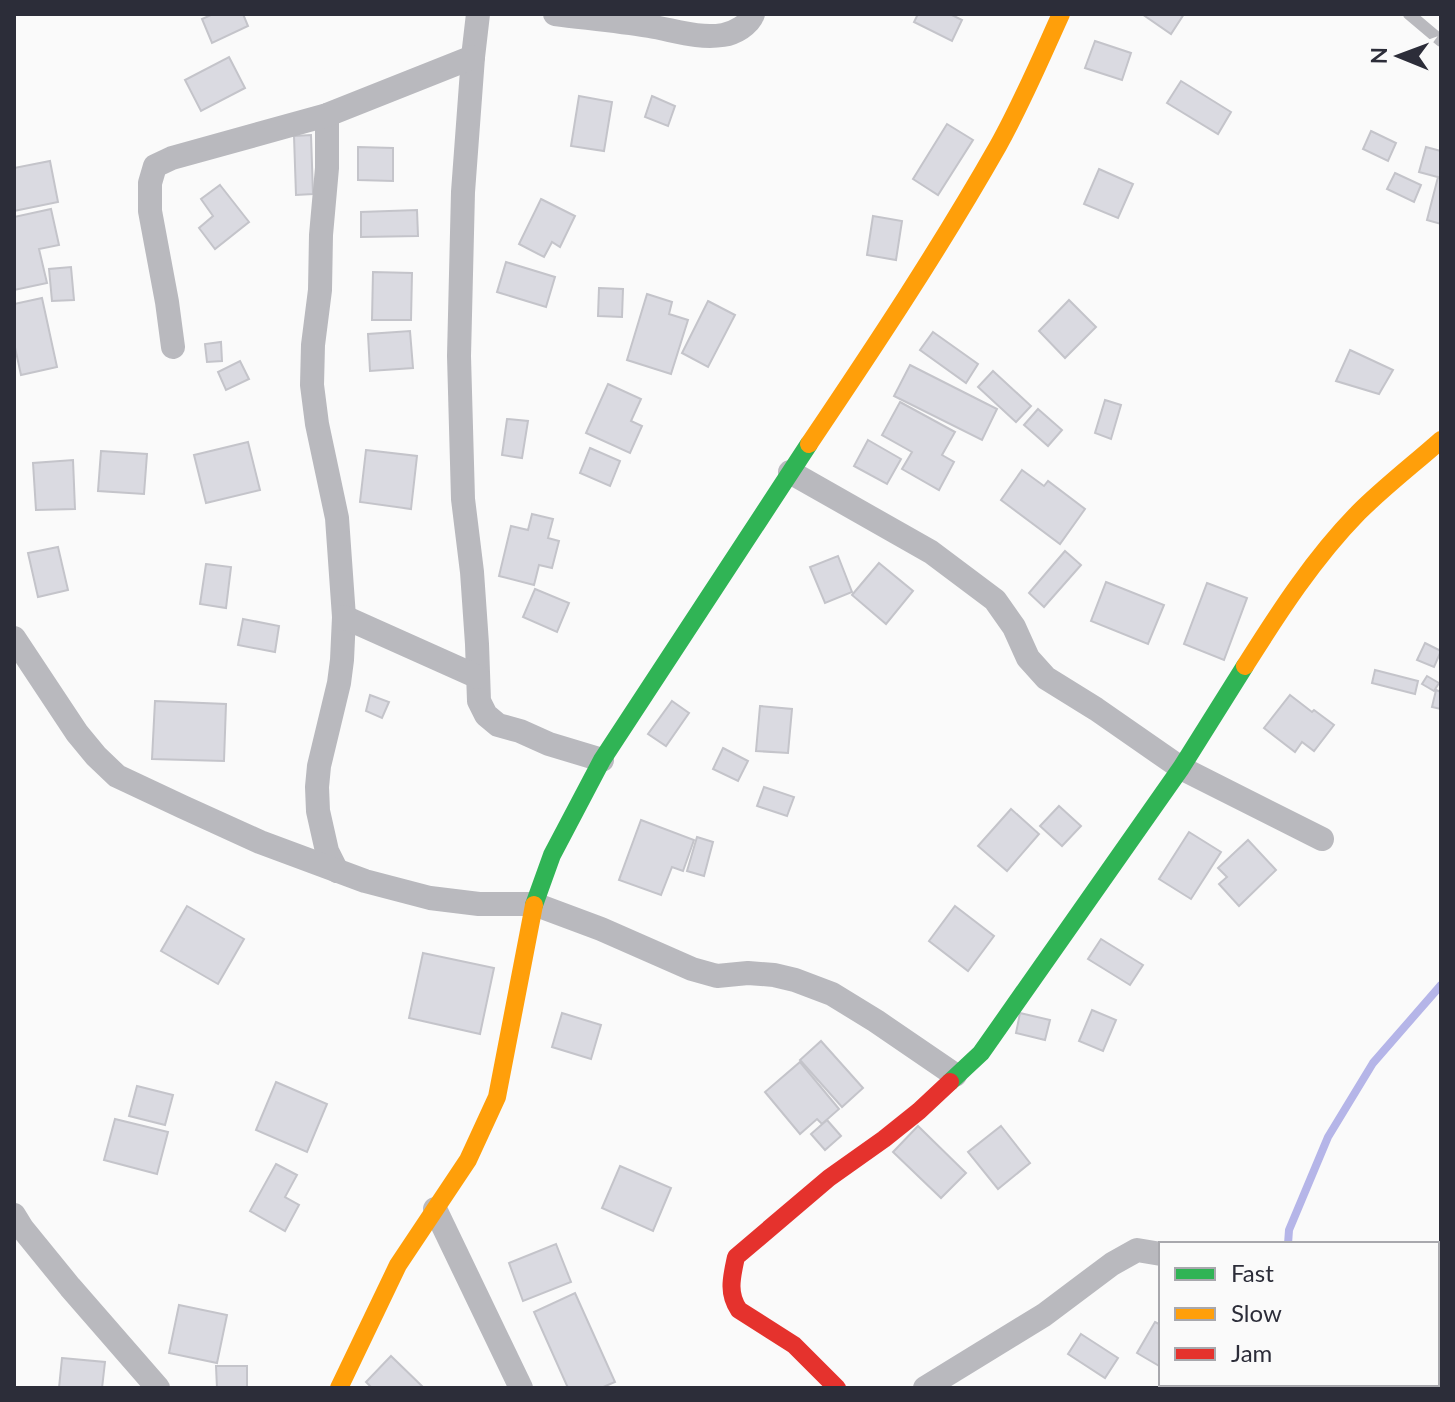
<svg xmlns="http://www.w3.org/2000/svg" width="1455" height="1402" font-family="Lato,sans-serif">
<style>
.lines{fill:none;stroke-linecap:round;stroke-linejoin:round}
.stream{stroke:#b5b5e8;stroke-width:8}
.building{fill:#dadae1;stroke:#c4c4ca;stroke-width:2}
.lane{stroke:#b9b9be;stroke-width:12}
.street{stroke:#b9b9be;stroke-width:24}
.fast{stroke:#30b455;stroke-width:18}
.slow{stroke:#ff9f0a;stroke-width:18}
.jam{stroke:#e5322d;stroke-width:18}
</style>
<rect width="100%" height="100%" fill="#fafafa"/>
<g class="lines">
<g class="stream">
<polyline points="1288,1244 1289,1230 1328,1137 1373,1063 1441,985"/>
<polyline points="1261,1388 1262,1384"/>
</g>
</g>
<g class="building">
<polygon points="213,14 243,14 248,26 212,43 202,19"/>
<polygon points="918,14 950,14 962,20 952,41 914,22"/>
<polygon points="1142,14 1184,14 1171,34"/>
<polygon points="1095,41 1131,53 1122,80 1085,68"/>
<polygon points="229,57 245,88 201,111 185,80"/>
<polygon points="1181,81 1231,112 1218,134 1167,103"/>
<polygon points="579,96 612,102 604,151 571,146"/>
<polygon points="652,96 675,106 668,126 645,117"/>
<polygon points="947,124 973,140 938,195 913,179"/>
<polygon points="1371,131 1396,143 1388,161 1363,149"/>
<polygon points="311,135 313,194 296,195 294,136"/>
<polygon points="358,147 393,148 393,181 358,180"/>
<polygon points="1426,147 1441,151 1441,178 1419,172"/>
<polygon points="50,161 58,202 14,211 14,168"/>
<polygon points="1099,169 1133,184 1118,218 1084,204"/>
<polygon points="1395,173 1421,185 1414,202 1387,189"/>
<polygon points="1438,177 1441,179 1441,224 1427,220"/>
<polygon points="220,185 249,222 215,249 199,228 213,216 201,199"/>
<polygon points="541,199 575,216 560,247 552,242 544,257 519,244"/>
<polygon points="51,209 59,245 39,249 47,283 14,290 14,217"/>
<polygon points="417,210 418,236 361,237 361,212"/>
<polygon points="873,216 902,221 896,260 867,255"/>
<polygon points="506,262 555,277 546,307 497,292"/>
<polygon points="71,267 74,300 52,301 49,269"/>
<polygon points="373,272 412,273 411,320 372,320"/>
<polygon points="599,288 623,289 622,317 598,316"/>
<polygon points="647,294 672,302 669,314 688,320 671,374 627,360"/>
<polygon points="42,298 57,367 21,375 14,343 14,304"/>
<polygon points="1069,300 1096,327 1065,358 1039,331"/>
<polygon points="708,301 735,315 708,367 682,353"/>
<polygon points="410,331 413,368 370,371 368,334"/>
<polygon points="933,332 978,364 966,383 920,350"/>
<polygon points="221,342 222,361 207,362 205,344"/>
<polygon points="1350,350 1393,370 1379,394 1336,381"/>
<polygon points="240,361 249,379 226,390 218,372"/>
<polygon points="910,365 997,409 982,440 894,396"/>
<polygon points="993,371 1031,406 1016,422 978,387"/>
<polygon points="608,384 641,399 631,421 642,426 630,453 586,433"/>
<polygon points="1105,400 1121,405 1111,439 1095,433"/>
<polygon points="900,402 955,432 942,455 954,462 939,490 902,469 912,452 882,435"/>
<polygon points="1038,409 1062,430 1048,446 1024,425"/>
<polygon points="507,419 528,421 522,458 502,455"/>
<polygon points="868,440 901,459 887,484 854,466"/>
<polygon points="248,442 260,490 206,503 194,455"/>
<polygon points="590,448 620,461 610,486 580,473"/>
<polygon points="366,450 417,456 411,509 360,502"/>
<polygon points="101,451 147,454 144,494 98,491"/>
<polygon points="73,460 75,509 36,510 33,463"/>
<polygon points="1022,470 1044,486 1048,481 1085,509 1060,544 1001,500"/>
<polygon points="532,514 553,519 548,538 559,541 552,568 539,565 534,585 499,576 511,526 528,530"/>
<polygon points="58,547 68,590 38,597 28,553"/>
<polygon points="1065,551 1081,565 1044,607 1029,593"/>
<polygon points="838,556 852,592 825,603 810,567"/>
<polygon points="879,563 913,591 886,624 852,595"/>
<polygon points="206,564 231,567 226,608 200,604"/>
<polygon points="1106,582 1164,605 1148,644 1091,621"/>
<polygon points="1207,583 1247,598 1224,660 1184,644"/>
<polygon points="535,589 569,603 557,632 523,617"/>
<polygon points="243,619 279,626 275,652 238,645"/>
<polygon points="1425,643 1441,651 1434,667 1417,660"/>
<polygon points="1375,670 1418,681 1415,694 1372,683"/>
<polygon points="1427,676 1439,683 1434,691 1422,684"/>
<polygon points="1436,690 1441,692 1441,709 1432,707"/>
<polygon points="370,695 389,702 382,718 366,711"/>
<polygon points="1290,695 1312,712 1314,710 1334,725 1314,751 1302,742 1295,752 1264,728"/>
<polygon points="155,701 226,704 224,761 152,759"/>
<polygon points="672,701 689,713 666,746 648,734"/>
<polygon points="760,706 792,709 788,753 756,751"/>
<polygon points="723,748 748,761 738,781 713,769"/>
<polygon points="764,787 794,797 787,816 757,806"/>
<polygon points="1059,806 1081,826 1062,846 1040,826"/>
<polygon points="1011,809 1039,834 1007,871 978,846"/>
<polygon points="641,820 694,840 683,871 672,867 661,895 619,880"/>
<polygon points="1189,832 1221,852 1191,899 1159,879"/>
<polygon points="697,837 713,842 704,876 687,871"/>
<polygon points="1248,840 1276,870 1239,906 1219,884 1227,877 1218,868"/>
<polygon points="187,906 244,939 218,984 161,951"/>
<polygon points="955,906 994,936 968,971 929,941"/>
<polygon points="1101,939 1143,965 1130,985 1088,959"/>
<polygon points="423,953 494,968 480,1034 409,1018"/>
<polygon points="1092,1010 1116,1020 1103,1051 1079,1041"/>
<polygon points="562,1013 601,1025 591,1059 552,1047"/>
<polygon points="1020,1013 1050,1020 1045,1040 1016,1033"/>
<polygon points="821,1041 863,1088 842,1107 800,1060"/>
<polygon points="800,1062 839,1109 822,1124 817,1119 800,1134 765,1092"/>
<polygon points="276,1082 327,1104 307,1152 256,1130"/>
<polygon points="137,1086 173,1095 165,1125 129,1116"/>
<polygon points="115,1119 168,1132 157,1174 104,1160"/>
<polygon points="827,1120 841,1136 825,1150 811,1134"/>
<polygon points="918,1126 966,1173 941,1198 893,1152"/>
<polygon points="1001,1126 1030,1163 998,1189 968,1152"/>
<polygon points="276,1164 297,1175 285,1197 299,1205 285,1231 250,1211"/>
<polygon points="620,1166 671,1188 653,1231 602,1208"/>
<polygon points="556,1244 571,1282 523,1301 509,1263"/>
<polygon points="575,1293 615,1382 601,1388 568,1388 534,1312"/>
<polygon points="179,1305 227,1315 217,1363 169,1353"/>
<rect x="1437" y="1318" width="4" height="36"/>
<polygon points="1155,1322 1161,1325 1161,1367 1137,1353"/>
<polygon points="1081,1334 1118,1358 1105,1378 1068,1354"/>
<polygon points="391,1356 424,1388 372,1388 366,1382"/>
<polygon points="62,1358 105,1362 102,1388 59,1388"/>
<polygon points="216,1366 247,1366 247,1388 217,1388"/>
</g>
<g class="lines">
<polyline class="lane" points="1409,14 1441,41"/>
<g class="street">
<polyline points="478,14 473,57 463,192 459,356 463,499 472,572 477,644 479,701 486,715 498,725 520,731 549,744 602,760"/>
<path d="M555,14C586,18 617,21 649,26C674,30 698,39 723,35C735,33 749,25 753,14"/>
<polyline points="327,115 327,168 321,235 320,290 313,345 312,385 317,424 337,518 344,617 342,660 339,683 319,766 317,787 318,811 327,851 337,871"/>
<polyline points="173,347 167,302 150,211 150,183 155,166 172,158 327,115 473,57"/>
<polyline points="790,472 931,552 995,600 1014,627 1028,658 1046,678 1096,709 1181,768 1322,839"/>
<polyline points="344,617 478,677"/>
<polyline points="14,638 77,733 96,756 117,776 183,807 260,842 365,881 430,898 479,904 534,904 601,929 692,969 717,976 748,973 774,975 795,980 832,994 876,1021 955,1075"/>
<polyline points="435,1209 521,1388"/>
<polyline points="14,1215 22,1228 70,1287 158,1388"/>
<polyline points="925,1388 1044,1315 1112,1264 1137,1250 1161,1254"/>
<polyline points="1231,1388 1233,1384"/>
</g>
<g class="fast">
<polyline points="534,905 552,855 602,760 809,444"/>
<polyline points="950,1082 981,1053 1181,768 1245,666"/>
</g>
<g class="slow">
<path d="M809,444C875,346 940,248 998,146C1022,103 1041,58 1061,14"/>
<path d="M1245,666C1279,612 1314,558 1358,513C1384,487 1414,464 1441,440"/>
<polyline points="339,1388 398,1265 468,1160 497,1097 534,905"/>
</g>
<path class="jam" d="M837,1388L794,1345L739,1310C727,1293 732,1276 736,1257L829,1178L884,1139L919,1111L950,1082"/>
</g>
<rect width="1455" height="1402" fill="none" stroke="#2c2d39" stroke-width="32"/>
<rect x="1159" y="1242" width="280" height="144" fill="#fafafa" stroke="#a8a8ad" stroke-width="2"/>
<rect x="1175" y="1268" width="40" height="12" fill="#30b455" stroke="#a8a8ad" stroke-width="2"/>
<text x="1231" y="1282" font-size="24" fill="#2c2d39">Fast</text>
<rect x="1175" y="1308" width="40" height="12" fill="#ff9f0a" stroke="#a8a8ad" stroke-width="2"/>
<text x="1231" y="1322" font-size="24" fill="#2c2d39">Slow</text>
<rect x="1175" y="1348" width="40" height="12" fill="#e5322d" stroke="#a8a8ad" stroke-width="2"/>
<text x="1231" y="1362" font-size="24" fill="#2c2d39">Jam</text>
<g transform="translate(1399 56) rotate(271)" stroke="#fafafa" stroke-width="6" paint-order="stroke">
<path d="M0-6L14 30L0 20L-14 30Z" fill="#2c2d39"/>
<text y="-12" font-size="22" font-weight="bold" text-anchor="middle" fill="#2c2d39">N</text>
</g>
</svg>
